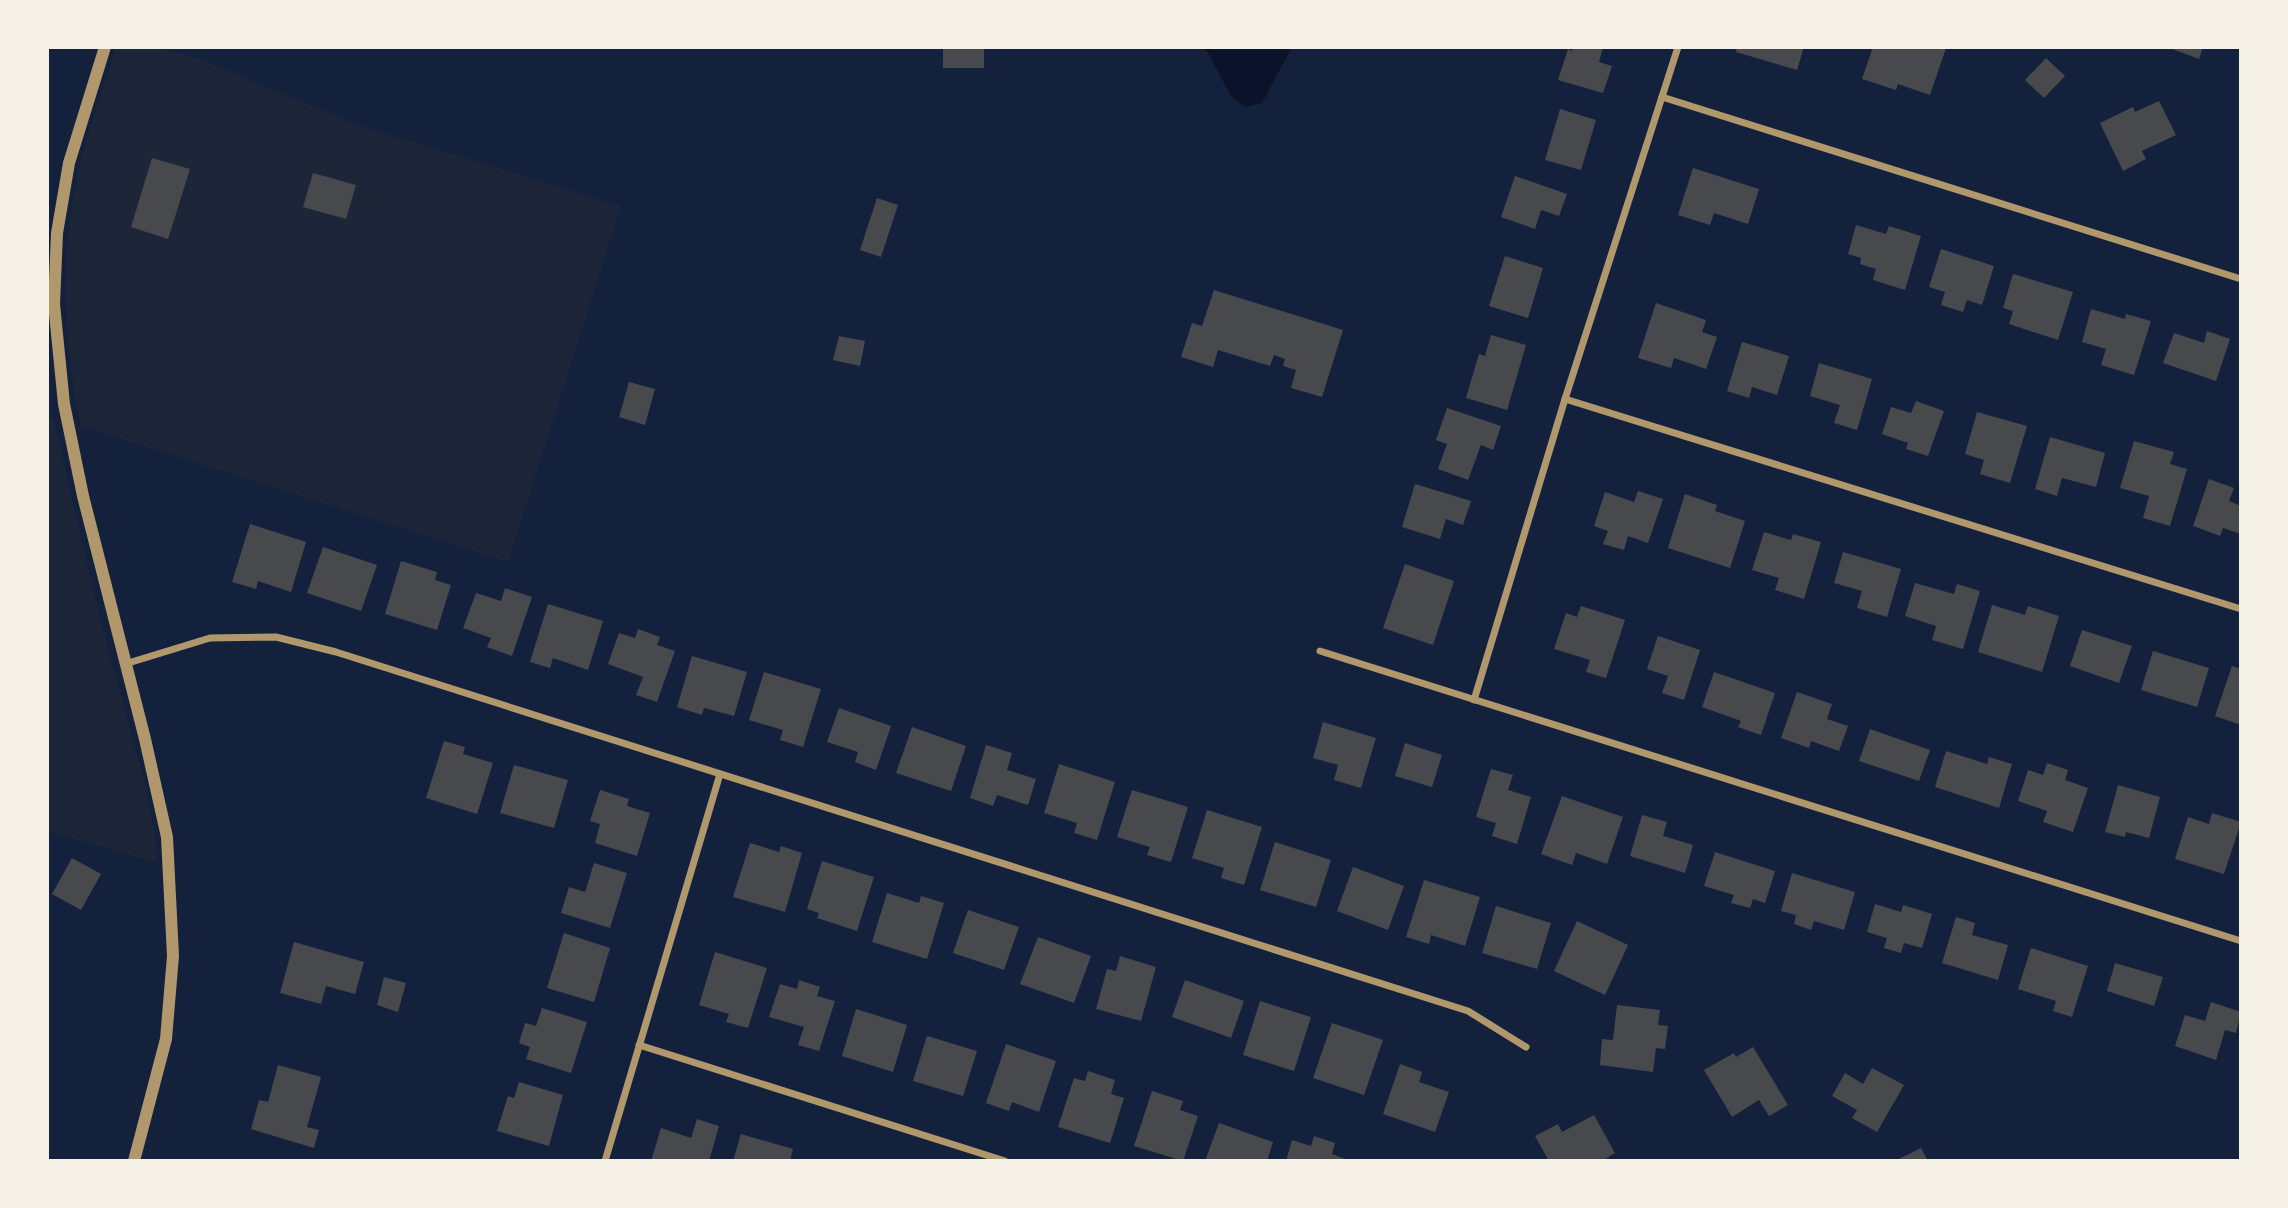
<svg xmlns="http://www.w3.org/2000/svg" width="2288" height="1208" font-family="'DM Sans',sans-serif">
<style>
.green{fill:#1d2539}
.water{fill:#0b132b}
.building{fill:#48494c}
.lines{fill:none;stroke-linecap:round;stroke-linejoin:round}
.minor{stroke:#b1986c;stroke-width:7}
.tertiary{stroke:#b1986c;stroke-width:12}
</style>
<rect width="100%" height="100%" fill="#14213d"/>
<g class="green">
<path d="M116,47H153L197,58L361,126L621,206L508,562L81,426C63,342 60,250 80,165C90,126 104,86 116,47Z"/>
<path d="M47,416L54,418C73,507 94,595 117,682C132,739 154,804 157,863L47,831Z"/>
</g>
<polygon class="water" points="1202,47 1292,47 1262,103 1245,107 1231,96 1208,53"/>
<g class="building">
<rect x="943" y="47" width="41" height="21"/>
<polygon points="1573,47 1603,47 1599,62 1612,66 1603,93 1558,80 1568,49 1572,51"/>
<polygon points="1737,47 1804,47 1797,70 1736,52"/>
<polygon points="1873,47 1946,48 1930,95 1898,84 1896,90 1862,79"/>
<polygon points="2167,47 2203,47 2199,59"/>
<polygon points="2046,58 2065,76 2044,98 2025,80"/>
<polygon points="2159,101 2176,135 2142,151 2146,159 2123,171 2100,123 2133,107 2135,112"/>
<polygon points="1560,109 1596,120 1581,170 1545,160"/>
<polygon points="152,158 190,169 168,239 131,227"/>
<polygon points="1693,168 1759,189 1748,224 1714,213 1710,225 1678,215"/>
<polygon points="313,173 356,185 346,219 303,207"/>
<polygon points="1515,176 1567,194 1559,216 1541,210 1535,229 1501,217"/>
<polygon points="877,198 898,205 881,257 860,250"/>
<polygon points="1856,225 1886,234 1889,226 1921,236 1905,290 1873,280 1876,269 1860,264 1861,258 1848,254"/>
<polygon points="1941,249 1994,266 1982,305 1967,300 1963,312 1941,305 1945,292 1929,287"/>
<polygon points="1505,256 1543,268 1528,318 1489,306"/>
<polygon points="2013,274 2073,292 2058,340 2009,324 2013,311 2003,308"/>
<polygon points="1214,290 1343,330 1322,397 1291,388 1296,370 1283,366 1285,359 1274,355 1270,366 1218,350 1213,367 1181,357 1192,323 1202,326"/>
<polygon points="1656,303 1706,320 1702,332 1717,337 1706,369 1674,358 1671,368 1638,358"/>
<polygon points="2091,309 2125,319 2126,314 2151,321 2134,375 2101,365 2106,349 2082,342"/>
<polygon points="2207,331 2230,339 2216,381 2163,363 2174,333 2204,343"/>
<polygon points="1491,335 1526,345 1507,410 1466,398 1479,354 1485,356"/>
<polygon points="839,336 865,341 860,366 833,360"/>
<polygon points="1742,342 1789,356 1777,395 1752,387 1749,398 1727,391"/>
<polygon points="1819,363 1872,379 1857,430 1834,423 1840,405 1810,396"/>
<polygon points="629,382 655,389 645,425 619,417"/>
<polygon points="1916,401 1944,411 1928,456 1906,449 1908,443 1882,434 1891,407 1911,413"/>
<polygon points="1447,408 1501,426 1493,450 1481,445 1468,480 1438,469 1447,444 1436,440"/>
<polygon points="1977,412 2027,426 2010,483 1980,474 1984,460 1965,454"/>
<polygon points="2050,437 2105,453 2096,487 2062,478 2057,496 2035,489"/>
<polygon points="2134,441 2174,452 2170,464 2187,469 2170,526 2143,518 2149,496 2120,488"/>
<polygon points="2209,479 2234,488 2229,501 2241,506 2241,534 2223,528 2220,536 2193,526"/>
<polygon points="1415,484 1471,501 1463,525 1446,519 1440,539 1402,527"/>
<polygon points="1638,491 1663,499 1648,543 1628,536 1624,550 1603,544 1608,531 1594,526 1605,492 1634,502"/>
<polygon points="1685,494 1717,505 1715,511 1745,521 1730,568 1668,548"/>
<polygon points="250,524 306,542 291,592 258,581 256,589 232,582"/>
<polygon points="1764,532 1791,540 1793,534 1821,542 1804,599 1775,590 1779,578 1752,570"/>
<polygon points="323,547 377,565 361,611 307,593"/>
<polygon points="1843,552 1901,569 1887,617 1857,608 1862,591 1834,583"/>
<polygon points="401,561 437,572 435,580 451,585 437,630 385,614"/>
<polygon points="1405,564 1454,581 1433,645 1383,628"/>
<polygon points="1915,583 1954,594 1957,584 1980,591 1963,649 1932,640 1936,626 1905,616"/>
<polygon points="505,588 532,597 512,656 487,647 491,638 463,628 476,593 501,601"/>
<polygon points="548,604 603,621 588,670 553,658 550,668 530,662"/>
<polygon points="1992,605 2025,615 2028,606 2059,616 2042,672 1978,652"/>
<polygon points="1581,606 1625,620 1606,678 1586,672 1590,660 1554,649 1566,613 1577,617"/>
<polygon points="638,629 660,637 657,645 675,651 657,702 636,695 643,677 608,664 619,633 635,638"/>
<polygon points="2082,630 2132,646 2119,683 2070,666"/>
<polygon points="1658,636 1700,650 1684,700 1662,693 1668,676 1647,669"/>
<polygon points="2153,651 2209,668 2197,707 2141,690"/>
<polygon points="692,656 747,672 734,716 704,708 702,715 677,707"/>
<polygon points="2232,666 2241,669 2241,725 2215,716"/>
<polygon points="764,672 821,689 803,747 780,740 783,730 749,720"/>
<polygon points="1714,672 1775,693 1761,735 1738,727 1741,721 1702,707"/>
<polygon points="1797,692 1832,704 1827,719 1848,726 1839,751 1811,741 1809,748 1781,738"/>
<polygon points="839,708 891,726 876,770 855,762 858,752 827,742"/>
<polygon points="1323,722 1376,738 1361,788 1334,780 1338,765 1313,758"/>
<polygon points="912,727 966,746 951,791 896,773"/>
<polygon points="1870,729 1930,750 1919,781 1859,761"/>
<polygon points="444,741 465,747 463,754 493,763 477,814 426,798"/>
<polygon points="1405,743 1442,755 1432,787 1395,776"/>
<polygon points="986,745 1012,753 1007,770 1036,779 1028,805 997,795 993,806 970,798"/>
<polygon points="1946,751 1987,764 1989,757 2012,764 1999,808 1935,787"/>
<polygon points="2047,763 2068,770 2065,780 2088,788 2073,832 2043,822 2047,811 2018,801 2028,770 2043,775"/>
<polygon points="1059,764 1115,782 1097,840 1074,833 1077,823 1044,813"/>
<polygon points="514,765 568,780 554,828 500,813"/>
<polygon points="1491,769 1513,775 1508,790 1531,797 1517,844 1492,836 1496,823 1476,817"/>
<polygon points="2118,785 2160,797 2149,838 2126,832 2125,837 2105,832"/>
<polygon points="600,790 629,799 627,806 650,813 637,856 595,843 600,824 590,821"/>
<polygon points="1132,790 1188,807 1171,862 1147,855 1150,847 1117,837"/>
<polygon points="1562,796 1623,817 1607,864 1576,853 1572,865 1541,854"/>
<polygon points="1207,810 1262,827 1244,885 1221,878 1224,868 1192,858"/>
<polygon points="2212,813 2241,822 2224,874 2175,859 2188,817 2209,824"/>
<polygon points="1642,815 1667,822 1663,836 1693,845 1685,873 1630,856"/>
<polygon points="1275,842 1331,860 1316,907 1260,890"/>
<polygon points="750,843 779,852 781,846 802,853 785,912 733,897"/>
<polygon points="1715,852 1775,871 1765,903 1753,899 1750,908 1731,903 1734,895 1704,886"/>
<polygon points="72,858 101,874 81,910 52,894"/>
<polygon points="822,861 874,877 857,931 817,918 819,913 807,909"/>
<polygon points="594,863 627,873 610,928 561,913 569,887 585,892"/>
<polygon points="1353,867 1404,886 1388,930 1337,911"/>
<polygon points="1792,873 1855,892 1844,930 1814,921 1811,930 1794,924 1796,915 1781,911"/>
<polygon points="1424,880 1480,897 1465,946 1431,935 1429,944 1406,937"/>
<polygon points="887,893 919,903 921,896 944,903 927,959 872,942"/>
<polygon points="1875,904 1901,912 1903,905 1932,914 1922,948 1904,943 1901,953 1884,948 1887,938 1867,932"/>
<polygon points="1496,906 1551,923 1537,969 1482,953"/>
<polygon points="968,910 1019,927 1004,970 953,953"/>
<polygon points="1956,917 1975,923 1972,935 2008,945 1998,980 1942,963"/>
<polygon points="1577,921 1628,945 1605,995 1554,971"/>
<polygon points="564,933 610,948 594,1002 547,988"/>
<polygon points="1038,937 1091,956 1074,1003 1020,984"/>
<polygon points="294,942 364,962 355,994 326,986 321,1004 280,993"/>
<polygon points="2031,948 2088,966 2072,1017 2053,1011 2056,1001 2018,989"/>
<polygon points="715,952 767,968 748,1028 726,1022 729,1014 699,1005"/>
<polygon points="1120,956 1156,967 1141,1021 1096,1009 1107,969 1116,971"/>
<polygon points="2115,963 2163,977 2154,1006 2107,991"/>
<polygon points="384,977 406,983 398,1012 377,1005"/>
<polygon points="799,980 820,987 817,996 835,1001 819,1051 798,1045 804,1027 769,1017 780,984 797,989"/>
<polygon points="1185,980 1244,1001 1231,1038 1172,1017"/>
<polygon points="1260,1001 1311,1017 1294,1071 1243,1055"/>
<polygon points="2211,1002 2241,1012 2236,1033 2225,1030 2216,1060 2175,1046 2185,1015 2205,1021"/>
<polygon points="1617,1005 1660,1010 1658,1025 1668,1026 1665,1049 1656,1048 1653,1072 1600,1065 1602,1039 1613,1040"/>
<polygon points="542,1008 587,1022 571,1073 526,1059 530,1047 519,1043 525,1023 536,1026"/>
<polygon points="856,1009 907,1025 893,1072 842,1056"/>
<polygon points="1332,1023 1383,1040 1364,1095 1313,1078"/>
<polygon points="927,1036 977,1051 963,1096 913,1081"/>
<polygon points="1006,1044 1056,1061 1039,1112 1012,1102 1009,1111 986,1103"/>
<polygon points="1753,1047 1788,1105 1769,1116 1759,1100 1732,1117 1704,1070 1734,1053 1736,1057"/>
<polygon points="1400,1064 1422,1072 1419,1082 1449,1092 1435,1132 1383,1114"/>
<polygon points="278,1065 321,1077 307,1127 319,1130 314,1148 251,1129 259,1100 268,1102"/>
<polygon points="1872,1068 1904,1085 1877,1132 1852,1118 1857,1110 1832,1096 1845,1073 1863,1084"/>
<polygon points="1088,1071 1115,1080 1111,1094 1124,1098 1110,1143 1058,1127 1074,1078 1085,1081"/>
<polygon points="519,1082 563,1095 549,1146 497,1131 508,1096 514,1098"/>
<polygon points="1152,1091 1183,1101 1180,1110 1198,1116 1183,1161 1134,1146"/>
<polygon points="1594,1115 1615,1153 1602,1161 1549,1161 1535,1136 1558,1124 1562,1132"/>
<polygon points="697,1119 719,1126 709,1161 651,1161 661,1128 691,1138"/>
<polygon points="1219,1123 1273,1142 1267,1161 1205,1161"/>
<polygon points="741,1134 793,1149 790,1161 733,1161"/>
<polygon points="1314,1136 1335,1143 1332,1154 1345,1159 1345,1161 1286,1161 1292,1140 1311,1146"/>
<polygon points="1921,1148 1928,1161 1895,1161"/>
</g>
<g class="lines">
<g class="minor">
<polyline points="1662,97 2241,279"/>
<polyline points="1565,399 2241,609"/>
<polyline points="1320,651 2241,941"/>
<polyline points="125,664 210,638 276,637 336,652 1468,1011 1526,1047"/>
<polyline points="1474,700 1565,399 1678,47"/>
<polyline points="639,1045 1005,1161"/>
<polyline points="605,1161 720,774"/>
</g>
<polyline class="tertiary" points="105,47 69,163 57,233 54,304 64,404 83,496 145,739 167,837 173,956 166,1039 134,1161"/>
</g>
<rect width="2288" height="1208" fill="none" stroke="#f6f1e7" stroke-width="98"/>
</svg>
